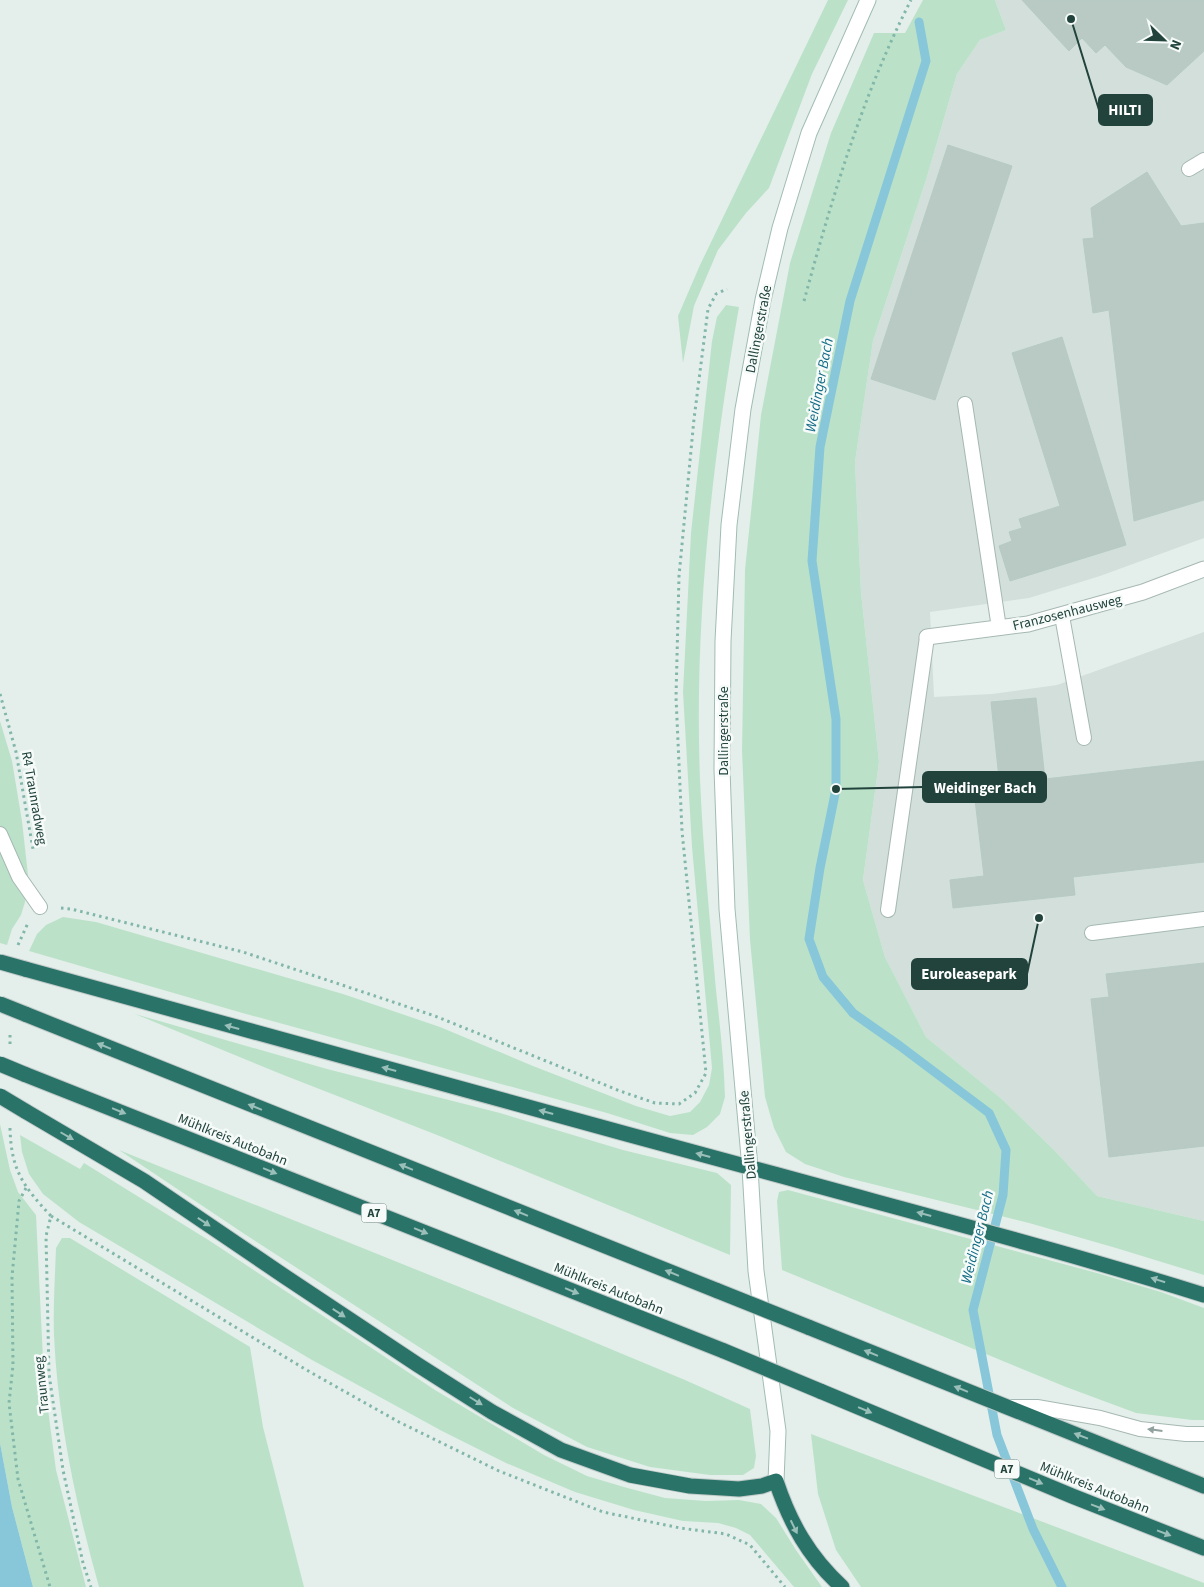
<svg xmlns="http://www.w3.org/2000/svg" width="1204" height="1587" font-family="'Source Sans 3',sans-serif">
<style>
.built{fill:#d2dfda}
.green{fill:#bbe2c8}
.water{fill:#87c7d9}
.lines{fill:none;stroke-linecap:round;stroke-linejoin:round}
.stream{stroke:#87c7d9;stroke-width:9}
.building{fill:#b9cac4;stroke:#b6cac3}
.lane-casing{stroke:#a6b8b3;stroke-width:16}
.street-casing{stroke:#a6b8b3;stroke-width:17}
.secondary-casing{stroke:#a1bcb4;stroke-width:17}
.highway-casing{stroke:#c1cac8;stroke-width:17}
.path{stroke:#81b6a9;stroke-width:3;stroke-dasharray:2.5 4;stroke-linecap:butt}
.lane{stroke:#fff;stroke-width:14}
.street{stroke:#fff;stroke-width:15}
.secondary{stroke:#fff;stroke-width:15}
.highway{stroke:#2a7369;stroke-width:15}
.highway-bridge-casing{stroke:#c1cac8;stroke-width:17;stroke-linecap:butt}
.highway-bridge{stroke:#2a7369;stroke-width:15}
.oneway{fill:#9abeb8}
.oneway2{fill:#90a19e}
.labels{text-anchor:middle;stroke-width:5;stroke-linejoin:round;paint-order:stroke}
.shield{fill:#f6fbf9;stroke:#617a75;stroke-width:1}
.shield-label{font-size:12px;font-weight:bold;fill:#21433c}
.street-label{font-size:14px;fill:#21433c;stroke:#f6fbf9}
.water-label{font-size:15px;font-style:italic;fill:#146c86;stroke:#f6fbf9}
.leader{fill:none;stroke:#21433c;stroke-width:2}
.callout-dot{fill:#21433c;stroke:#f6fbf9;stroke-width:2}
.callout{fill:#21433c;stroke:#21433c;stroke-width:2}
.callout-label{font-size:15px;text-anchor:middle;font-weight:bold;fill:#fff}
</style>
<rect width="100%" height="100%" fill="#e4efeb"/>
<polygon class="built" points="995,0 1204,0 1204,538 1100,576 1029,598 930,612 934,697 992,694 1057,685 1204,632 1204,1221 1097,1196 1055,1151 1003,1100 926,1037 885,957 863,880 879,762 861,592 855,462 873,341 926,180 957,74 980,40 1006,30"/>
<g class="green">
<polygon points="828,0 848,0 812,74 769,188 746,213 718,250 694,306 683,363 678,316 700,265"/>
<polygon points="923,0 995,0 1006,30 980,40 957,74 926,180 873,341 855,462 861,592 879,762 863,880 885,957 926,1037 1003,1100 1055,1151 1097,1196 1204,1221 1204,1275 1116,1248 1029,1223 844,1177 805,1164 786,1152 774,1128 765,1097 750,940 742,751 745,570 761,415 790,263 831,133 874,33 905,33"/>
<path d="M726,305L739,307C712,461 694,623 700,779C703,850 710,920 716,990C720,1026 724,1061 725,1097L720,1114L707,1127L693,1135L670,1133L607,1113L239,1012L29,951L37,934L46,925L63,917L96,922L343,994L440,1027L533,1066L636,1106L670,1116L690,1112L700,1102L709,1085L712,1068L692,847L683,692L691,533L712,341L717,317Z"/>
<polygon points="0,721 12,761 22,821 28,875 25,902 21,915 12,929 7,945 0,943"/>
<polygon points="135,1014 327,1069 500,1113 623,1150 717,1173 731,1185 730,1255 437,1135 281,1074"/>
<polygon points="0,1124 10,1170 18,1192 36,1215 44,1379 56,1470 86,1587 33,1587 12,1507 0,1443"/>
<polygon points="20,1135 80,1169 84,1163 210,1241 435,1390 544,1455 587,1476 624,1487 665,1498 706,1501 739,1500 761,1504 776,1518 796,1550 822,1587 794,1587 750,1535 736,1528 718,1523 683,1521 634,1510 575,1492 506,1463 442,1431 312,1360 79,1222 43,1194 29,1174 22,1152"/>
<polygon points="119,1150 529,1315 685,1380 750,1409 756,1456 754,1468 743,1475 710,1475 650,1467 587,1447 513,1408 243,1233"/>
<polygon points="788,1190 1097,1273 1161,1292 1204,1308 1204,1420 1192,1420 1136,1413 1066,1387 782,1270 777,1201 779,1192"/>
<path d="M62,1238H70L250,1347L263,1427L304,1587H99C76,1505 58,1421 54,1336C53,1307 55,1277 56,1248Z"/>
<polygon points="811,1434 1204,1583 1204,1587 861,1587 836,1550 818,1494"/>
</g>
<polygon class="water" points="0,1443 12,1507 33,1587 0,1587"/>
<g class="lines">
<polyline class="stream" points="919,22 926,61 850,301 820,447 812,561 836,719 836,789 820,868 809,939 823,977 853,1013 900,1046 989,1113 1006,1150 1003,1195 973,1310 997,1435 1033,1529 1062,1587"/>
</g>
<g class="building">
<polygon points="1022,0 1204,0 1204,51 1167,85 1126,67 1105,45 1096,53 1082,38 1069,51"/>
<polygon points="948,145 1012,166 935,400 871,379"/>
<polygon points="1147,172 1181,226 1204,223 1204,500 1134,521 1109,310 1093,313 1083,239 1094,238 1091,208"/>
<polygon points="1062,337 1126,545 1010,581 999,546 1012,541 1009,532 1022,528 1019,519 1060,506 1012,353"/>
<polygon points="1036,698 1045,779 1204,761 1204,862 1073,877 1075,895 953,908 950,880 984,876 974,791 1000,788 991,702"/>
<polygon points="1204,963 1204,1146 1109,1157 1091,999 1109,997 1106,974"/>
</g>
<g class="lines">
<g class="lane-casing">
<g id="lane">
<polyline points="1189,169 1204,160"/>
<polyline points="965,404 999,628"/>
<polyline points="1062,616 1084,738"/>
<polyline points="0,834 19,877 40,907"/>
<polyline points="888,910 927,637"/>
<polyline points="1092,933 1204,919"/>
<polyline points="1007,1407 1037,1407 1100,1418 1140,1429 1186,1434 1204,1434"/>
</g>
</g>
<g class="street-casing">
<polyline id="street" points="927,637 1028,624 1143,592 1204,569"/>
</g>
<g class="secondary-casing">
<polyline id="secondary" points="776,1481 778,1431 756,1271 750,1168 727,909 722,769 723,641 729,525 743,409 763,300 780,228 809,133 868,0"/>
</g>
<g class="highway-casing">
<g id="highway">
<path d="M25,969C276,1040 527,1107 778,1175C920,1214 1063,1251 1204,1295"/>
<polyline points="25,1014 718,1291"/>
<polyline points="24,1074 724,1351"/>
<path d="M25,1111L144,1181L284,1276L418,1365L492,1412L561,1450L630,1475L690,1486L739,1489L762,1486L776,1481C790,1523 809,1557 842,1587"/>
<polyline points="808,1327 1204,1486"/>
<polyline points="820,1391 1072,1496 1204,1548"/>
</g>
</g>
<g class="path">
<path d="M804,301C832,198 862,96 911,0"/>
<polyline points="0,694 16,752 33,849"/>
<polyline points="61,908 71,909 243,952 435,1016 620,1091 655,1103 679,1104 695,1093 706,1073 682,831 676,697 679,576 694,419 708,309 716,294 727,289"/>
<polyline points="18,945 28,923"/>
<polyline points="10,1044 10,1031"/>
<path d="M10,1128C11,1171 24,1187 51,1216L46,1236L49,1374L63,1470L83,1563L91,1587"/>
<polyline points="26,1188 19,1201 12,1277 13,1365 9,1403 18,1479 50,1587"/>
<polyline points="51,1216 310,1372 399,1422 499,1471 603,1512 680,1528 726,1534 750,1545 785,1587"/>
</g>
<use href="#lane" class="lane"/>
<use href="#street" class="street"/>
<use href="#secondary" class="secondary"/>
<use href="#highway" class="highway"/>
<g class="highway-bridge-casing">
<g id="highway-bridge">
<polyline points="0,962 25,969"/>
<polyline points="0,1004 25,1014"/>
<polyline points="0,1064 24,1074"/>
<polyline points="0,1096 25,1111"/>
<polyline points="718,1291 808,1327"/>
<polyline points="724,1351 820,1391"/>
</g>
</g>
<use href="#highway-bridge" class="highway-bridge"/>
</g>
<defs><path id="oneway-solid" d="M-6-.8H1V-3.2L6.5 0L1 3.2V.8H-6Z" transform="scale(1.25)"/></defs>
<g class="oneway">
<use href="#oneway-solid" transform="translate(232 1027) rotate(-165)"/>
<use href="#oneway-solid" transform="translate(104 1046) rotate(-158)"/>
<use href="#oneway-solid" transform="translate(389 1069) rotate(-165)"/>
<use href="#oneway-solid" transform="translate(255 1107) rotate(-158)"/>
<use href="#oneway-solid" transform="translate(119 1111) rotate(22)"/>
<use href="#oneway-solid" transform="translate(546 1112) rotate(-165)"/>
<use href="#oneway-solid" transform="translate(67 1136) rotate(30)"/>
<use href="#oneway-solid" transform="translate(703 1155) rotate(-165)"/>
<use href="#oneway-solid" transform="translate(406 1167) rotate(-158)"/>
<use href="#oneway-solid" transform="translate(270 1171) rotate(22)"/>
<use href="#oneway-solid" transform="translate(521 1213) rotate(-158)"/>
<use href="#oneway-solid" transform="translate(924 1214) rotate(-165)"/>
<use href="#oneway-solid" transform="translate(204 1222) rotate(34)"/>
<use href="#oneway-solid" transform="translate(421 1231) rotate(22)"/>
<use href="#oneway-solid" transform="translate(672 1273) rotate(-158)"/>
<use href="#oneway-solid" transform="translate(1158 1280) rotate(-162)"/>
<use href="#oneway-solid" transform="translate(572 1291) rotate(22)"/>
<use href="#oneway-solid" transform="translate(339 1313) rotate(33)"/>
<use href="#oneway-solid" transform="translate(871 1353) rotate(-158)"/>
<use href="#oneway-solid" transform="translate(961 1389) rotate(-158)"/>
<use href="#oneway-solid" transform="translate(476 1401) rotate(32)"/>
<use href="#oneway-solid" transform="translate(865 1410) rotate(23)"/>
<use href="#oneway-solid" transform="translate(1081 1436) rotate(-159)"/>
<use href="#oneway-solid" transform="translate(1036 1481) rotate(23)"/>
<use href="#oneway-solid" transform="translate(1098 1507) rotate(21)"/>
<use href="#oneway-solid" transform="translate(794 1527) rotate(64)"/>
<use href="#oneway-solid" transform="translate(1164 1533) rotate(21)"/>
</g>
<use class="oneway2" href="#oneway-solid" transform="translate(1155 1430) rotate(-173)"/>
<g class="labels">
<g class="shield">
<rect x="361.5" y="1203.5" width="25" height="19" rx="4"/>
<rect x="994.5" y="1459.5" width="25" height="19" rx="4"/>
</g>
<g class="shield-label">
<text x="374" y="1217">A7</text>
<text x="1007" y="1473">A7</text>
</g>
<g class="street-label">
<text transform="translate(758 329) rotate(-79)" y="5">Dallingerstraße</text>
<text transform="translate(1067 612) rotate(-14)" y="5">Franzosenhausweg</text>
<text transform="translate(723 731) rotate(-90)" y="5">Dallingerstraße</text>
<text transform="translate(35 798) rotate(80)" y="5">R4 Traunradweg</text>
<text transform="translate(747 1135) rotate(-95)" y="5">Dallingerstraße</text>
<text transform="translate(233 1139) rotate(22)" y="5">Mühlkreis Autobahn</text>
<text transform="translate(609 1288) rotate(22)" y="5">Mühlkreis Autobahn</text>
<text transform="translate(41 1385) rotate(-96)" y="5">Traunweg</text>
<text transform="translate(1095 1487) rotate(22)" y="5">Mühlkreis Autobahn</text>
</g>
<g class="water-label">
<text transform="translate(819 385) rotate(-79)" y="5">Weidinger Bach</text>
<text transform="translate(977 1237) rotate(-76)" y="5">Weidinger Bach</text>
</g>
</g>
<path class="leader" d="M1071 19L1099 110M836 789L923 787M1039 918L1027 974"/>
<g class="callout-dot">
<circle cx="1071" cy="19" r="5"/>
<circle cx="836" cy="789" r="5"/>
<circle cx="1039" cy="918" r="5"/>
</g>
<g class="callout">
<rect x="1099" y="95" width="53" height="30" rx="5"/>
<rect x="923" y="772" width="123" height="30" rx="5"/>
<rect x="912" y="959" width="115" height="30" rx="5"/>
</g>
<g class="callout-label">
<text x="1125" y="115">HILTI</text>
<text x="985" y="793">Weidinger Bach</text>
<text x="969" y="979">Euroleasepark</text>
</g>
<g transform="translate(1164 40) rotate(113)" stroke="#f6fbf9" stroke-width="4" paint-order="stroke">
<path d="M0-4L9 19L0 12L-9 19Z" fill="#21433c"/>
<text y="-8" font-size="14" font-weight="bold" text-anchor="middle" fill="#21433c">N</text>
</g>
</svg>
